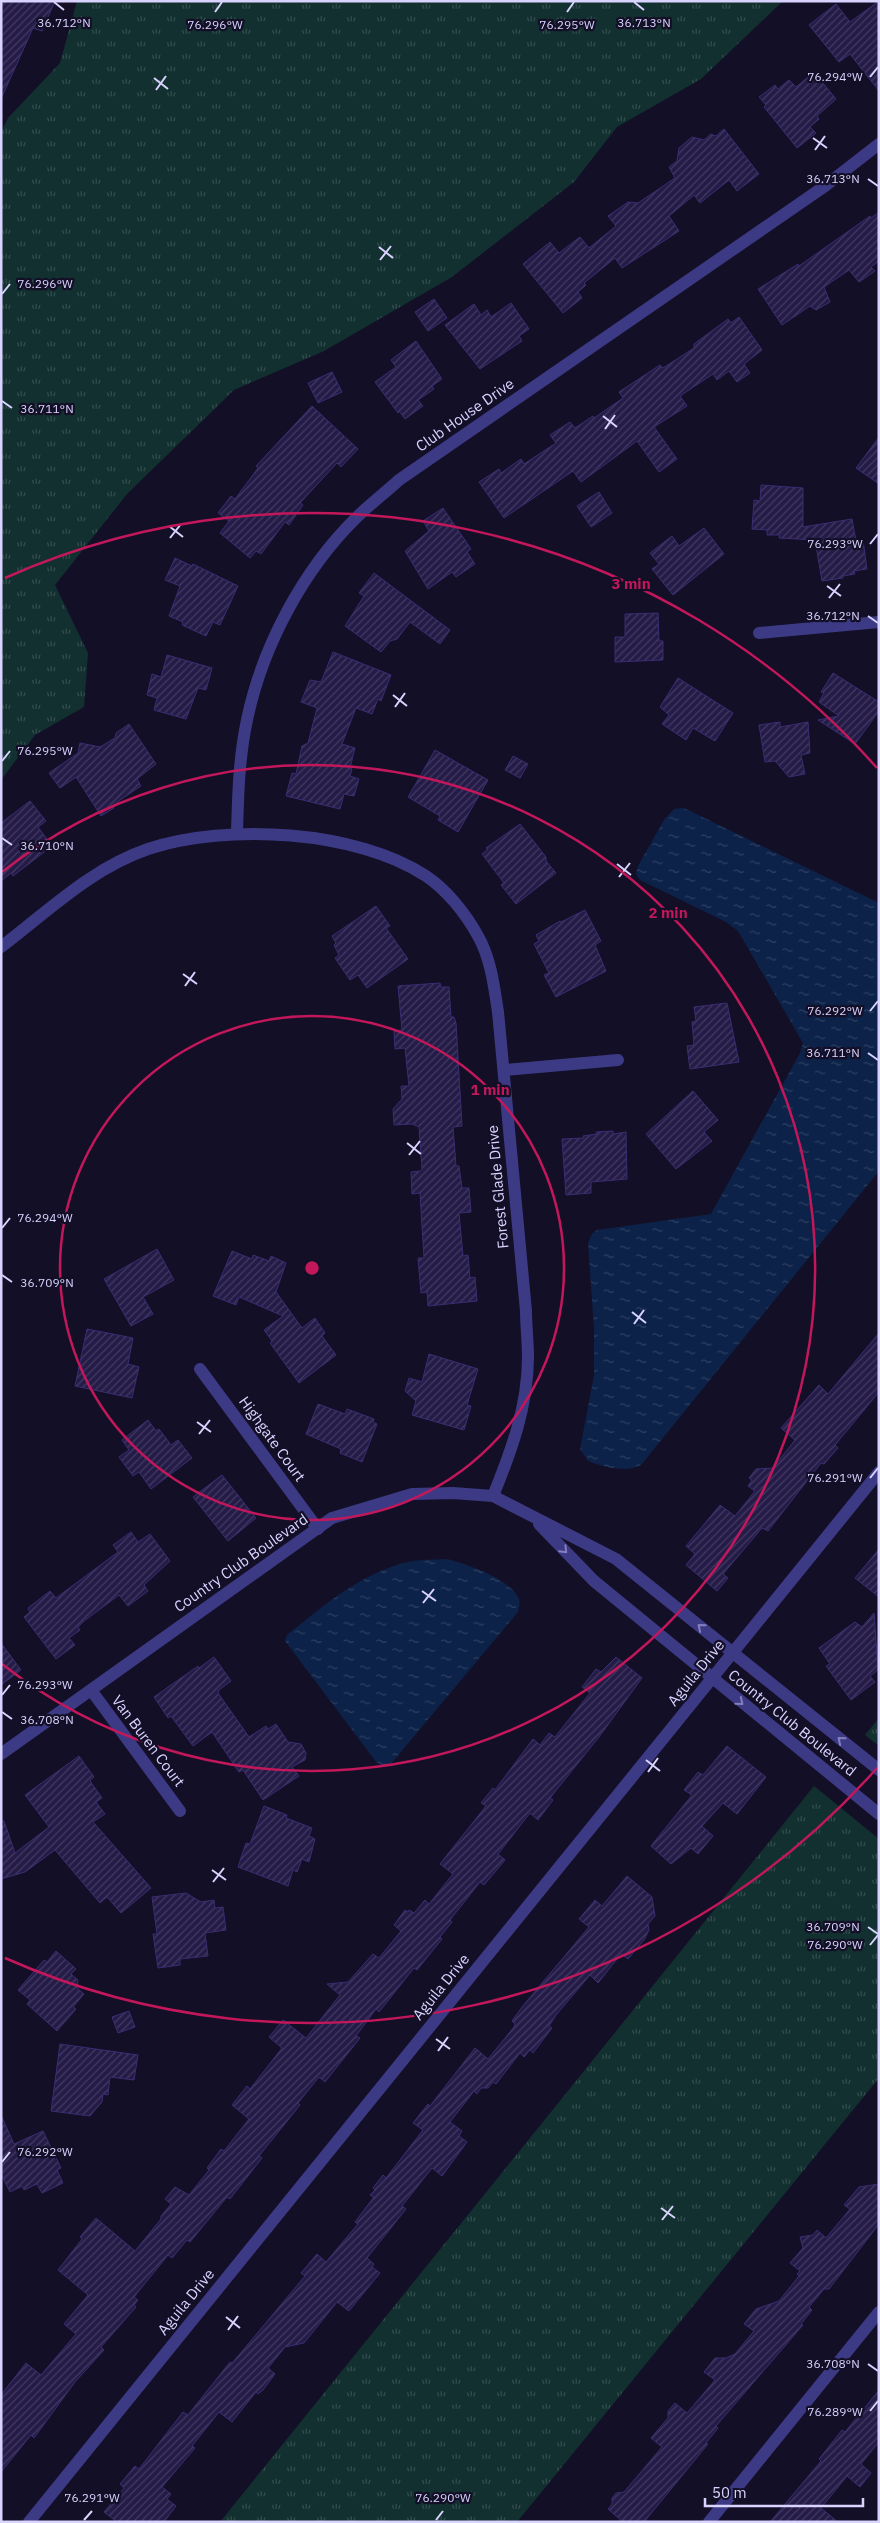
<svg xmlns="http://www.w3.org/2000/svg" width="880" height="2523" font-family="'IBM Plex Sans',sans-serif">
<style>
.grass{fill:url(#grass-tufts)}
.water{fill:url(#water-ripples)}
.building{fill:url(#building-hatch);stroke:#3b2d73}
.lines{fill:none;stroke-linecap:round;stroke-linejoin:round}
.minor{stroke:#3d3a85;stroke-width:12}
.oneway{stroke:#837fbc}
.ticks{fill:none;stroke:#d9d4ff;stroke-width:2}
.ring{fill:none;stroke:#c2185b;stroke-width:2.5}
.labels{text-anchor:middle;stroke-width:4.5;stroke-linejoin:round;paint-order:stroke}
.street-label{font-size:15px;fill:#d9d4ff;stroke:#130f26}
.ticks-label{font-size:12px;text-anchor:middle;fill:#d9d4ff;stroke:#130f26;stroke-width:4.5;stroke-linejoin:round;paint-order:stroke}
.centre{fill:#c2185b;stroke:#130f26;stroke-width:2.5}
.ring-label{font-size:15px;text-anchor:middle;font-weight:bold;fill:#c2185b;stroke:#130f26;stroke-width:4.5;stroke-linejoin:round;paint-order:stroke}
</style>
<defs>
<pattern id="grass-tufts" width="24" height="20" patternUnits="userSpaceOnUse" patternTransform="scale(1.25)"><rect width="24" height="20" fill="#12302f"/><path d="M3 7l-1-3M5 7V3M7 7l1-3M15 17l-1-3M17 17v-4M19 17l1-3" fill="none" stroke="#344d4e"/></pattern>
<pattern id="water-ripples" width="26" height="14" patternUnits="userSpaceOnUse" patternTransform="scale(1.25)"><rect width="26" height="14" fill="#0c2248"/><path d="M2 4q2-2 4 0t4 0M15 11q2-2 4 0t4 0" fill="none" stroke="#2f4163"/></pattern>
<pattern id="building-hatch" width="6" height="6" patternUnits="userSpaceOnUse" patternTransform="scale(1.25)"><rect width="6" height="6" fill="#241b47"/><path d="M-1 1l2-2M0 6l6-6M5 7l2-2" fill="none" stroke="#433b63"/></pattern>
</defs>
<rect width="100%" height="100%" fill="#130f26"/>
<g class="grass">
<polygon points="77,1 783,1 701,79 617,127 574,182 452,277 324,351 234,390 127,494 55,585 88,653 84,707 35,735 1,780 1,132 8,118 60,63"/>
<polygon points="879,1718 879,1746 865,1735"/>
<polygon points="814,1786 879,1839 879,2078 517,2522 220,2522"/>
</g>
<g class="water">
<path d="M684,808L879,903V1171L641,1465C626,1473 604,1467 588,1461L580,1449L594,1375V1329L588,1243L592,1234L597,1230L711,1214L800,1053L803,1043L738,931L726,922L640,880L636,874L638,866L664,820L674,809Z"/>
<path d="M447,1559C466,1564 508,1578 518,1597C521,1602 519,1607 518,1612L390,1765L384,1766L377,1763L285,1641L287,1635C323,1606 361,1573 408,1562C421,1559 435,1560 447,1559Z"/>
</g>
<g class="building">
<polygon points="1,1 55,1 42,31 33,28 1,99"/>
<polygon points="879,1 879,91 850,54 839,62 809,25 836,4 850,22"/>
<polygon points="814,72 836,99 817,116 819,119 810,127 816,133 797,148 764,107 766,105 759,97 775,85 778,89 789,80 796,87"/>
<polygon points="724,129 759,174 737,191 729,180 700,203 694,195 669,216 679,231 622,268 615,258 584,283 586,285 578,292 582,298 563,313 523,264 550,242 559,253 580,237 589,248 616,226 608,216 628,202 638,203 675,178 669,167 677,161 679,148 692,137 704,140 711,134 716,136"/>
<polygon points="879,212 879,261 871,267 875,271 859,282 849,270 824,287 830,302 816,310 810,306 782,325 758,289 798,264 799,266 870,216 871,218"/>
<polygon points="434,299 447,318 428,331 415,312"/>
<polygon points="511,303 529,329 519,336 522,341 480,369 445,325 474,304 481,315 487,310 491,317"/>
<polygon points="739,317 762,350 744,364 750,373 737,382 729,371 717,380 713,374 680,396 687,406 654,427 677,459 659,472 637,441 581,482 573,471 504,518 479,482 499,469 501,473 521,459 524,464 556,443 550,435 570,422 575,428 593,416 594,418 623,398 619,392 660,365 663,368 694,348 694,344 728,319 731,323"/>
<polygon points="416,341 442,379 432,386 434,389 418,400 423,406 405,419 399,411 398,413 375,382 396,367 391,360"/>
<polygon points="332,372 342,392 318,403 308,383"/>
<polygon points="312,406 358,449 341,467 337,463 300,503 303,505 289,525 285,522 261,554 256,551 250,558 220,533 229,521 218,513 231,496 235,499 258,468 256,466"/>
<polygon points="879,437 879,484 856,468"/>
<polygon points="761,485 803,488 803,527 852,519 856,541 863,540 867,569 854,571 855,574 843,576 843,578 822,581 815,540 779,538 780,535 767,535 767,530 752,529 754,500 760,501"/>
<polygon points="599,492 612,513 591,527 577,506"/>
<polygon points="443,508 471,549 467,552 475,564 456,577 452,572 428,589 405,551 429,531 423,521"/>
<polygon points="704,528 724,554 673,595 652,569 659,564 650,553 672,536 679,546"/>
<polygon points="175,558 192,566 193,564 238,586 220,625 213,622 206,636 182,625 183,622 169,616 180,586 165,580"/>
<polygon points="374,573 450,630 440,644 410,622 397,639 390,641 381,652 345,626 364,596 359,593"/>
<polygon points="658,613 659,641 663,641 663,660 615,662 615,637 625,637 625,614"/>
<polygon points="333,652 391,675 381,701 378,699 372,714 356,708 342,744 355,748 350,768 352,769 350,776 359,779 354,796 344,794 340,809 286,796 292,773 296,774 302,746 308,743 317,708 301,702 310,680 321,682"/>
<polygon points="167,655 212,668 206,690 198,688 186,719 154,710 157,698 147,695 152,674 161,677"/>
<polygon points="833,673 879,702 879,711 855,744 818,720 839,716 819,702 824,693 821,692"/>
<polygon points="678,678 733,713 715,741 693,728 686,740 662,724 669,715 660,707"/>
<polygon points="780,722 780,727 808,722 810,753 801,755 805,774 789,777 775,761 765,762 759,725"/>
<polygon points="129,724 156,764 137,779 141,786 120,800 113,806 114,808 101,816 76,777 60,788 49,773 78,753 80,743 100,747 115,738 116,733"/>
<polygon points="435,750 488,780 458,832 438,820 440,816 408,797"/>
<polygon points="513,756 528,764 520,778 505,770"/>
<polygon points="30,801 46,821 38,827 52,846 13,876 11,873 1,881 1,823"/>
<polygon points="520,824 546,857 546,861 556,873 516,904 501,885 504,883 482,854 488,849 486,848"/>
<polygon points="376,906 390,926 386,928 408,959 367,988 358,975 350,980 335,958 339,955 334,945 336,943 332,936"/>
<polygon points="585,910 601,941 595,945 606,971 556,997 544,975 549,973 534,944 539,941 536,935 560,921 561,922"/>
<polygon points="440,983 441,987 449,987 451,1017 454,1017 456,1023 462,1126 453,1127 456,1166 459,1166 462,1188 469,1188 471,1212 459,1213 463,1256 468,1255 470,1278 475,1277 477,1301 428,1306 427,1292 421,1293 418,1258 424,1258 420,1193 412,1194 411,1172 420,1171 422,1169 419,1127 412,1124 394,1125 393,1109 402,1099 401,1086 409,1086 405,1048 395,1049 394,1031 402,1030 398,986"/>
<polygon points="727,1003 739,1062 690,1069 687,1046 694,1045 692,1022 696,1021 694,1007"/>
<polygon points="693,1091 718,1120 704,1132 712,1141 676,1169 646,1134"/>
<polygon points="613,1131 613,1134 626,1132 627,1179 591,1182 591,1193 566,1195 562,1139 584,1138 583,1136 597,1134 596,1132"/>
<polygon points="157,1249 174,1280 143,1297 153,1314 131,1326 104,1279"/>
<polygon points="232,1251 252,1259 253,1255 269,1261 271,1256 286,1263 276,1292 302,1328 315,1318 325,1333 322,1336 336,1355 299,1383 270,1343 272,1341 264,1330 283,1316 239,1297 236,1305 213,1296"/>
<polygon points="87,1329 133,1338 128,1364 139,1367 132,1398 75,1386"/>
<polygon points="879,1333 879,1392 835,1445 838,1448 824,1464 821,1463 768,1531 762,1528 723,1574 728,1578 717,1591 686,1565 695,1554 686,1546 720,1505 735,1516 755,1491 748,1486 752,1480 749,1478 756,1469 773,1468 795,1440 781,1428 819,1385 828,1394"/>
<polygon points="429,1354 478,1369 467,1405 471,1406 464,1430 412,1415 416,1401 405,1391 409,1378 422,1382"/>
<polygon points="318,1404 345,1414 347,1409 374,1419 373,1422 377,1424 362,1462 340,1453 341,1449 306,1434"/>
<polygon points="148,1420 156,1431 159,1429 171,1445 178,1440 192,1458 151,1489 139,1472 133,1476 119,1457 129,1450 122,1440"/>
<polygon points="222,1475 256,1518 228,1541 193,1497"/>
<polygon points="131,1532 138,1542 150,1534 170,1561 144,1585 148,1591 128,1606 119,1595 84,1621 78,1627 80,1630 69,1638 75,1645 56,1659 24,1617 30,1612 28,1608 50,1591 56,1598 118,1552 113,1545"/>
<polygon points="879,1549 879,1597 855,1578"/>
<polygon points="874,1613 878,1670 870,1676 875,1682 851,1700 826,1666 830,1664 819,1648 855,1622 862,1627"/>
<polygon points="1,1643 21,1670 1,1685"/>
<polygon points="214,1657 231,1681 219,1690 218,1693 249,1737 266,1726 268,1729 276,1724 288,1742 301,1744 306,1753 305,1760 292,1767 299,1776 263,1800 243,1770 239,1772 212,1732 193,1746 171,1716 168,1718 154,1697 198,1666 199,1668"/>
<polygon points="616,1657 642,1678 599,1737 550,1798 553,1800 538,1820 530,1813 498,1854 505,1860 484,1885 480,1882 450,1920 452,1922 440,1937 442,1939 417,1970 414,1968 379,2012 376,2009 356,2036 360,2038 325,2082 319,2077 298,2103 300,2105 259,2156 262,2158 230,2199 227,2197 190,2242 187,2240 172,2258 168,2255 134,2297 138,2300 134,2305 136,2307 101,2347 104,2350 75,2382 34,2438 31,2435 1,2472 1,2395 26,2363 41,2375 76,2334 64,2324 88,2295 58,2270 82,2239 80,2237 96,2218 135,2251 161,2219 161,2216 171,2204 165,2199 175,2187 189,2195 209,2170 207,2168 221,2149 224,2151 249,2119 232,2105 247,2086 250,2089 282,2048 269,2037 283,2020 306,2038 340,1995 327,1984 348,1982 373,1954 379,1958 401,1931 394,1925 405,1910 408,1912 409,1910 414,1913 425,1900 429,1904 453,1874 440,1864 486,1806 481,1803 493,1788 495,1790 533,1739 540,1745 549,1733 555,1737 590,1693 582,1687 596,1669 601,1672"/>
<polygon points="727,1746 766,1777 737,1814 723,1803 702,1826 713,1836 698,1854 691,1848 671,1864 651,1846 692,1795 684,1790 698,1772 703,1775"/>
<polygon points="79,1756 94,1777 90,1781 102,1798 96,1802 105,1814 93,1822 151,1888 121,1913 107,1897 100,1903 55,1850 25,1872 1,1879 1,1821 4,1821 15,1853 49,1827 25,1795"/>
<polygon points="264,1806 287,1815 286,1818 312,1828 309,1836 315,1839 309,1862 302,1859 297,1872 293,1870 288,1886 238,1867 246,1843 250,1844"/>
<polygon points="627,1876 652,1897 655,1916 648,1924 649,1930 644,1940 628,1959 621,1954 598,1983 590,1975 556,2015 549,2026 552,2028 533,2053 530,2050 524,2057 520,2053 496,2084 493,2082 488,2088 481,2088 477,2094 474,2091 450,2122 462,2131 459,2136 467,2142 442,2176 432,2168 402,2206 406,2209 367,2258 374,2264 372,2267 380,2273 349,2311 337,2302 304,2343 285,2347 268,2368 275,2374 263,2390 258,2394 256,2392 232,2422 219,2412 192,2446 195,2448 162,2487 171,2494 167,2499 176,2506 164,2522 117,2522 104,2512 124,2488 120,2484 135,2466 139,2469 183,2412 188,2415 230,2362 232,2363 244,2349 305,2276 301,2273 317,2254 326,2262 358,2224 355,2222 374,2197 370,2195 375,2190 373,2188 383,2175 386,2178 423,2130 413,2123 428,2104 430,2106 475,2048 488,2059 514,2027 515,2024 512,2021 522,2007 589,1927 579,1919 595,1900 602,1906"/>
<polygon points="186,1893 201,1902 214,1900 215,1908 223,1907 226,1930 205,1933 208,1956 180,1959 180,1965 158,1968 153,1934 157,1934 152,1897"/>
<polygon points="56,1951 76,1969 71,1974 78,1980 77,1988 84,1994 73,2007 76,2009 57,2031 27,2004 30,2000 18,1990 44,1960 47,1962"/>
<polygon points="129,2011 135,2027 118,2033 112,2017"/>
<polygon points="60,2044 138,2055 134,2080 110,2077 108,2095 103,2094 102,2102 90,2116 51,2111"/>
<polygon points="1,2115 14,2144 43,2131 61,2168 57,2170 63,2183 42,2193 37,2184 24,2190 22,2186 10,2192 1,2174"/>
<polygon points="879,2184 879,2224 829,2289 824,2289 809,2307 812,2310 801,2324 803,2325 716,2426 718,2428 706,2443 708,2444 644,2522 623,2522 608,2509 612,2504 612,2498 616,2493 624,2492 662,2447 651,2438 668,2418 668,2411 675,2403 687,2413 715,2380 704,2372 715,2358 726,2358 735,2354 754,2331 744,2324 756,2309 779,2301 799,2276 797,2274 800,2271 790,2263 803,2248 800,2237 813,2235 817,2230 826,2238 850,2209 844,2205 859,2187"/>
<polygon points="879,2390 879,2442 861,2464 871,2473 860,2487 847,2476 821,2508 838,2522 770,2522 821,2461 819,2459 842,2430 845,2432"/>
</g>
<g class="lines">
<g class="minor">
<polyline points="759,633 879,622"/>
<path d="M237,833C238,795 239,757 247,720C262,647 303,570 356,518C370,504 385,493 399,480L825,186L879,144"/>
<path d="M1,947C48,911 92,868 148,849C227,823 356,830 426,876C447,890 466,914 478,936C491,959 494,986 498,1012L526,1311C526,1326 528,1342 528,1357C528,1406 511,1452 493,1496"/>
<polyline points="504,1070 618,1060"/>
<polyline points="200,1369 318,1529"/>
<polyline points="539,1524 594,1581 879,1814"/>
<polyline points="91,1690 180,1811"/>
<polyline points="1,1754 332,1518 412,1494 453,1493 493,1496 616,1559 879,1770"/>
<polyline points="29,2522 879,1472"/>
<polyline points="709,2522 879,2312"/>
</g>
</g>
<defs><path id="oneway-chevron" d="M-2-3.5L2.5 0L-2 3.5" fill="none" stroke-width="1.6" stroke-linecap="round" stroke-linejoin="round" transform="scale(1.25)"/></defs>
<g class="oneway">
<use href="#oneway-chevron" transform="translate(564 1550) rotate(46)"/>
<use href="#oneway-chevron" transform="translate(701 1627) rotate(-140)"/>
<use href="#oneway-chevron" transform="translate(740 1702) rotate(39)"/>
<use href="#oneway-chevron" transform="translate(841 1740) rotate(-141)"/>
</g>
<path class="ticks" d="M54,2L64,10M634,2L644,10M215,12L222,2M567,12L574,2M870,77L878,67M154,78L168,89M156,90L166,76M813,138L827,148M815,150L825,136M868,179L878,186M379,247L393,258M380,260L391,246M2,294L10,284M2,401L12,408M603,416L617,427M605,429L615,415M169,526L183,537M170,538L181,524M870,544L878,534M827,586L841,596M829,598L840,584M868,616L878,623M393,695L407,706M395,707L405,693M2,761L10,751M2,838L12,845M617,864L631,875M619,877L630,863M183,974L197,984M185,986L195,972M870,1011L878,1001M868,1053L878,1060M407,1143L421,1154M409,1155L420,1141M2,1228L10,1218M2,1275L12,1282M632,1312L646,1323M634,1324L644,1310M197,1422L211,1432M199,1434L210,1420M870,1478L878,1468M422,1591L436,1601M423,1603L434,1589M2,1695L10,1685M2,1712L12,1719M646,1760L660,1771M648,1772L658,1758M212,1870L226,1880M213,1882L224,1868M868,1927L878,1934M870,1945L878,1935M436,2039L450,2049M438,2051L448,2037M2,2162L10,2152M661,2208L675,2218M662,2220L673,2206M226,2317L240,2328M228,2330L238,2316M868,2364L878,2371M870,2411L878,2401M84,2520L92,2511M436,2520L443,2511"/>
<g class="ring">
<circle cx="312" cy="1268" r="252"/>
<path d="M2 872A503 503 0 1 1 2 1664"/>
<path d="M877 1768A755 755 0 0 1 5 1958M5 578A755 755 0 0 1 877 768"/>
</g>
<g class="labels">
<g class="street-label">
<text transform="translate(465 415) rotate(-35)" y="5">Club House Drive</text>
<text transform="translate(498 1187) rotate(-95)" y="5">Forest Glade Drive</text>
<text transform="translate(272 1439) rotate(54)" y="5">Highgate Court</text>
<text transform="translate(241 1563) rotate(-35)" y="5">Country Club Boulevard</text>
<text transform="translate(696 1673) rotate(-51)" y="5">Aguila Drive</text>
<text transform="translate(792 1723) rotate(39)" y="5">Country Club Boulevard</text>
<text transform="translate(148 1741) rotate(53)" y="5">Van Buren Court</text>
<text transform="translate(441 1987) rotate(-51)" y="5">Aguila Drive</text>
<text transform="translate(186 2302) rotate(-51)" y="5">Aguila Drive</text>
</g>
</g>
<g class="ticks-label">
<text x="64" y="27">36.712°N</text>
<text x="644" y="27">36.713°N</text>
<text x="215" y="29">76.296°W</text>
<text x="567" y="29">76.295°W</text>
<text x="835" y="81">76.294°W</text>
<text x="833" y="183">36.713°N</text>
<text x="45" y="288">76.296°W</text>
<text x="47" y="413">36.711°N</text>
<text x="835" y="548">76.293°W</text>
<text x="833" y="620">36.712°N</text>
<text x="45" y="755">76.295°W</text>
<text x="47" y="850">36.710°N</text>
<text x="835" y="1015">76.292°W</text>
<text x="833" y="1057">36.711°N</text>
<text x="45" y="1222">76.294°W</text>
<text x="47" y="1287">36.709°N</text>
<text x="835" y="1482">76.291°W</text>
<text x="45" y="1689">76.293°W</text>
<text x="47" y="1724">36.708°N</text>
<text x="833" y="1931">36.709°N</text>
<text x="835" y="1949">76.290°W</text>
<text x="45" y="2156">76.292°W</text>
<text x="833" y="2368">36.708°N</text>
<text x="835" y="2416">76.289°W</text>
<text x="92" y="2502">76.291°W</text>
<text x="443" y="2502">76.290°W</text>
</g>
<circle cx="312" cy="1268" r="8" class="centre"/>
<g class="ring-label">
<text x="631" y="589">3 min</text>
<text x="668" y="918">2 min</text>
<text x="490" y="1095">1 min</text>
</g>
<rect width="880" height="2523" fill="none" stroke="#d9d4ff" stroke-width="5"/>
<path d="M705 2498v8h158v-8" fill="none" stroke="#d9d4ff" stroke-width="2.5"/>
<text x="712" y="2498" font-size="15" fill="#d9d4ff" stroke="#130f26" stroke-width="4" paint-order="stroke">50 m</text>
</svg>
